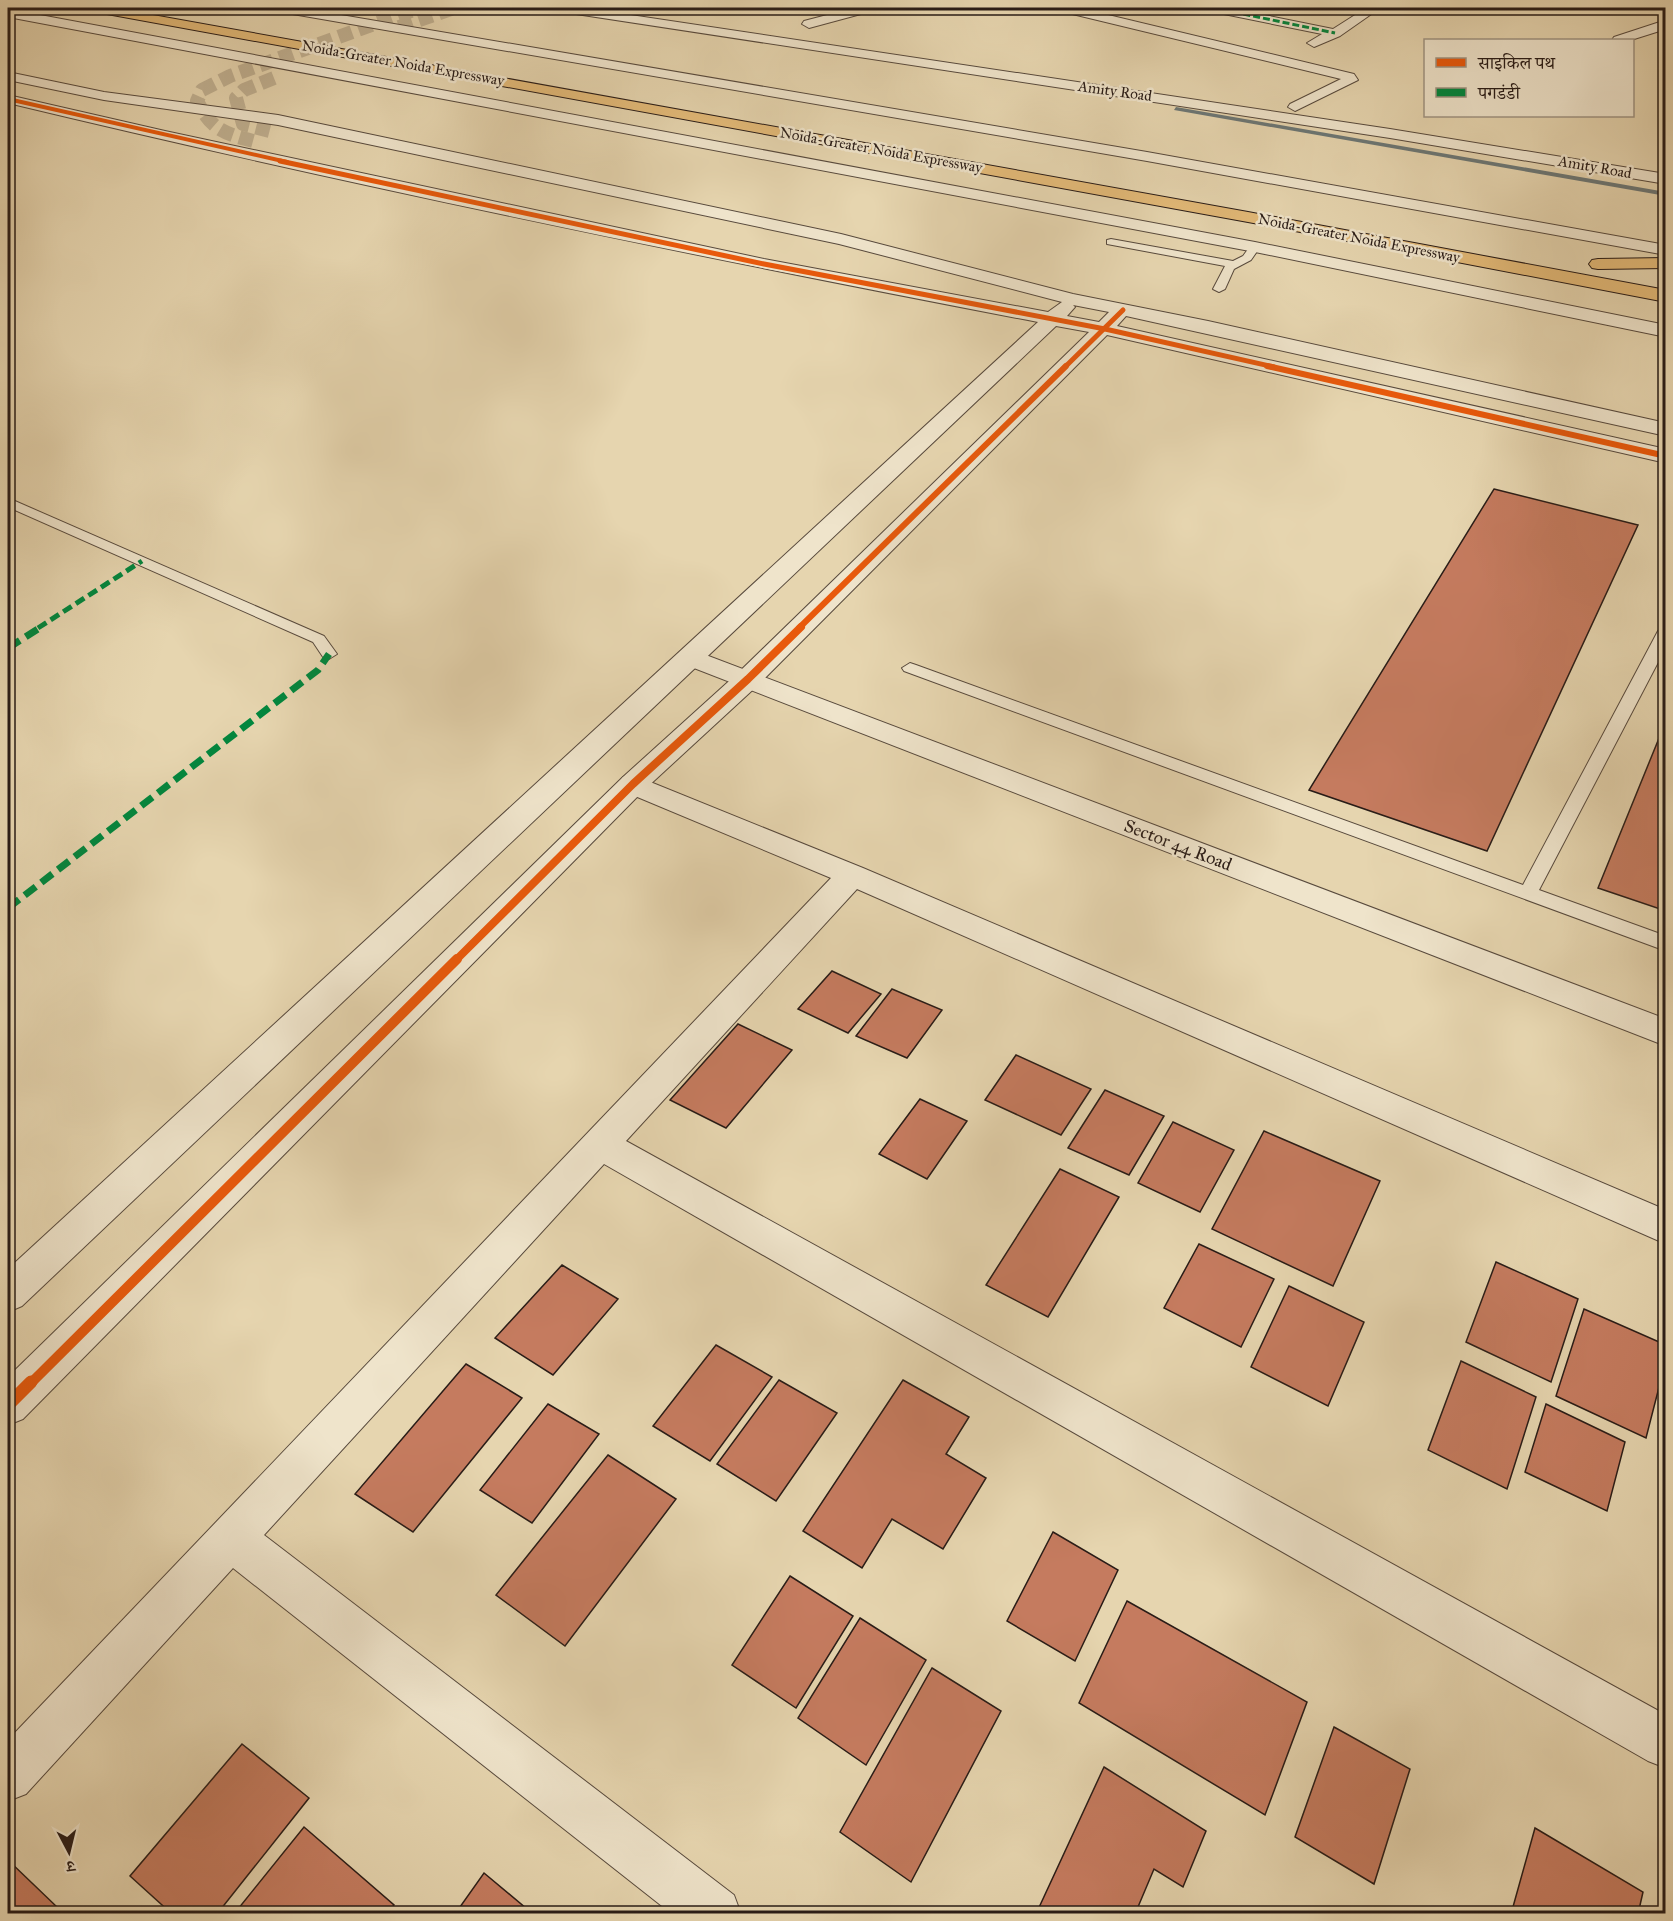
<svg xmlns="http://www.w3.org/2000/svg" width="1673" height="1921" font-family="'IM FELL Great Primer','Noto Serif Devanagari',serif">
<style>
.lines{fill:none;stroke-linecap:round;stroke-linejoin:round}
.stream{fill:#6d7876;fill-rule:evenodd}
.building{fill:#c57b5f;stroke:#291c17;stroke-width:1.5}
.tertiary-tunnel{stroke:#c0b091;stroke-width:14;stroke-dasharray:14 7;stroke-linecap:butt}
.service-casing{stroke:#584a3d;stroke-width:2}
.minor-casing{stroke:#584a3d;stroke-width:2}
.tertiary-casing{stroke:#584a3d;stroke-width:2}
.trunk-casing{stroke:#291c17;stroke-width:2}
.service{fill:#efe4cb;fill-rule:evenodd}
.minor{fill:#efe4cb;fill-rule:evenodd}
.tertiary{fill:#efe4cb;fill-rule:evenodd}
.trunk{fill:#e3ba78;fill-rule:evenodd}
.quiet-far2{stroke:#00873e;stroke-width:3;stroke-dasharray:7 3;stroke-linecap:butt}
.quiet-far1{stroke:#00873e;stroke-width:5;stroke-dasharray:10 5;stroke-linecap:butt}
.quiet{stroke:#00873e;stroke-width:7;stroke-dasharray:14 7;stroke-linecap:butt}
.cycleway-far5-casing{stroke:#efe4cb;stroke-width:5}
.cycleway-far4-casing{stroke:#efe4cb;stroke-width:8}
.cycleway-far3-casing{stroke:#efe4cb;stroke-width:8}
.cycleway-far2-casing{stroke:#efe4cb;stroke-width:11}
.cycleway-far1-casing{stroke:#efe4cb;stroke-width:14}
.cycleway-casing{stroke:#efe4cb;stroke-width:16}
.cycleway-far5{stroke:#e8590c;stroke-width:4}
.cycleway-far4{stroke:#e8590c;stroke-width:5}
.cycleway-far3{stroke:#e8590c;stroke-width:6}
.cycleway-far2{stroke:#e8590c;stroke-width:8}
.cycleway-far1{stroke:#e8590c;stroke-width:10}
.cycleway{stroke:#e8590c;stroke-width:13}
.labels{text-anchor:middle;stroke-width:5;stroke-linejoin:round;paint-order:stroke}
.far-street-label{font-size:15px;fill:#291c17;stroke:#efe4cb}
.street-label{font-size:18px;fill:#291c17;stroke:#efe4cb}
</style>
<rect width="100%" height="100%" fill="#e6d5af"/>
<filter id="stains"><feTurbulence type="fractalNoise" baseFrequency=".00333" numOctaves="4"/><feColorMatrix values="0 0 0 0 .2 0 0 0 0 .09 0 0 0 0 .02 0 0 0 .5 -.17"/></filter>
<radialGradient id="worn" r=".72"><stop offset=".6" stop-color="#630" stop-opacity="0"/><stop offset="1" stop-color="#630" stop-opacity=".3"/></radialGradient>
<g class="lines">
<polygon class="stream" points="1176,107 1666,192 1666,196 1174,110"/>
</g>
<g class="building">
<polygon points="1494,489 1638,525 1487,851 1309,790"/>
<polygon points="1666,721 1666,911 1598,888"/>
<polygon points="832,971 881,994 848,1033 798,1009"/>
<polygon points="892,989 942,1010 907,1058 856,1036"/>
<polygon points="738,1024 792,1050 726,1128 670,1100"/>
<polygon points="1016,1055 1091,1089 1061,1135 985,1100"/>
<polygon points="1105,1090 1164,1116 1129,1175 1068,1148"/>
<polygon points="920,1099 967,1121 927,1179 879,1154"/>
<polygon points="1173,1122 1234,1150 1200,1212 1138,1183"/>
<polygon points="1264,1131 1380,1181 1333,1286 1212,1229"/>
<polygon points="1060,1169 1119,1197 1048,1317 986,1285"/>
<polygon points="1199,1244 1274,1279 1241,1347 1164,1308"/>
<polygon points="1496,1262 1578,1299 1551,1382 1466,1342"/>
<polygon points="562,1265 618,1299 553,1375 495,1338"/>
<polygon points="1289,1286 1364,1322 1328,1406 1251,1367"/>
<polygon points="1584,1309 1666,1345 1666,1360 1646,1438 1556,1396"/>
<polygon points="716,1345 772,1377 710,1461 653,1426"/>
<polygon points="1461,1361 1536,1397 1507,1489 1428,1450"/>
<polygon points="466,1364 522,1398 413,1532 355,1494"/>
<polygon points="779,1380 837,1413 776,1501 717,1464"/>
<polygon points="903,1380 969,1417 946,1454 986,1478 943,1549 892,1519 862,1568 803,1531"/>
<polygon points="548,1404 599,1434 532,1523 480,1490"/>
<polygon points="1546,1404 1625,1442 1607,1511 1525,1472"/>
<polygon points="1666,1415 1666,1444 1659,1441"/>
<polygon points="608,1455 676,1499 565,1646 496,1595"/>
<polygon points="1053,1532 1118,1570 1075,1661 1007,1621"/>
<polygon points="790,1576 853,1616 796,1708 732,1665"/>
<polygon points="1127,1601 1307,1702 1265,1815 1079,1703"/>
<polygon points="860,1618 926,1660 866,1765 798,1718"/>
<polygon points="932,1668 1001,1711 911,1882 840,1832"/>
<polygon points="1334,1727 1410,1769 1374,1884 1295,1837"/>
<polygon points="242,1744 309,1798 217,1914 172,1914 130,1876"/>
<polygon points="1104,1767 1206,1831 1183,1887 1154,1869 1135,1914 1036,1914"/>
<polygon points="304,1827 394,1905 388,1914 234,1914"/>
<polygon points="1535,1828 1643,1892 1638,1914 1511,1914"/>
<polygon points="8,1860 57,1907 51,1914 8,1914"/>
<polygon points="484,1873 533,1914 455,1914"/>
</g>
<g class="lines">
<g class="tertiary-tunnel">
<polyline points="399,27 454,8"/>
<polyline points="274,78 244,90 236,98 243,124 274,132"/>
<path d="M253,141C223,133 212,130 197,101L202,90L230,76L419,8"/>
</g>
<g class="service-casing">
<g id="service">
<polygon points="1111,239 1233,261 1243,256 1251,245 1260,247 1251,260 1234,269 1225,289 1219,292 1213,289 1225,266 1107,244 1107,240"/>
<polygon points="8,498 324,636 337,654 329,659 323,657 313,642 8,507"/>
<polygon points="1666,627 1666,647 1539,890 1666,936 1666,951 904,671 902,668 910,663 916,665 1523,885 1658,631"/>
</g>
</g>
<g class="minor-casing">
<g id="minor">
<polygon points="854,8 873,8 872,11 809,28 802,24 804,21"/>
<polygon points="1059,8 1079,8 1354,74 1358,80 1295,111 1288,107 1290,104 1341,79 1060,11"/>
<polygon points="1208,8 1230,8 1333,29 1366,8 1380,8 1340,36 1314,47 1307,43 1322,34 1214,12"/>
<polygon points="1666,20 1666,29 1631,40 1612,40 1614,37"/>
<polygon points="690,649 1666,1019 1666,1046 681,663 677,657 681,651"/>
<polygon points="633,775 863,868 1666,1210 1666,1244 857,889 626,1141 1666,1715 1666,1768 1648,1761 604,1164 264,1535 734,1895 741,1914 672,1914 233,1568 26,1794 8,1801 8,1740 831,878 623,791 618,784 623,777"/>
</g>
</g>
<g class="tertiary-casing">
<g id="tertiary">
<polygon points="275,8 300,8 1147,152 1666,245 1666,255 1147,161 281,12"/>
<polygon points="557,8 584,8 1390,129 1666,174 1666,184 1390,138 563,12"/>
<polygon points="8,9 1255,242 1666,325 1666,337 1255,252 8,17"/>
<path d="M8,72L104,92L278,115L841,234L1073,294L1208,321L1666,423V436L1126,316L1117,326L1666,449V463L1107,335L758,685L643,791L23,1419L8,1425V1377L623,777L738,673L1089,332L1056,326L22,1306L8,1312V1269L1038,322C693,256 349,185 8,103V95L165,131L764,259L1048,312L1062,302L839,244L278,125L104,100L8,80ZM1073,305L1109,312L1099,322L1067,316L1075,307Z"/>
</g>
</g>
<g class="trunk-casing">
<g id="trunk">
<polygon points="90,8 114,8 1248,212 1666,290 1666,302 1248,222 96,12"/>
<polygon points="1666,258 1666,268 1598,269 1592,268 1589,264 1592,260 1598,259"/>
</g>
</g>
<use href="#service" class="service"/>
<use href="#minor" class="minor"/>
<use href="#tertiary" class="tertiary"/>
<use href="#trunk" class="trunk"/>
<polyline class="quiet-far2" points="1214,8 1335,33"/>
<polyline class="quiet-far1" points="38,628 142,561"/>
<g class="quiet">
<polyline points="8,648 41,627"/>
<polyline points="8,908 318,670 329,654"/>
</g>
<g class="cycleway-far5-casing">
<polyline id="cycleway-far5" points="8,99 287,162"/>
</g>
<g class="cycleway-far4-casing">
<g id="cycleway-far4">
<polyline points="280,161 764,264 1105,329 1274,367"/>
<polyline points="1065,367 1123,310"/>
</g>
</g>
<g class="cycleway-far3-casing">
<g id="cycleway-far3">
<polyline points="1267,366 1666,456"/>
<polyline points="799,628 1066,366"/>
</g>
</g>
<g class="cycleway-far2-casing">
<polyline id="cycleway-far2" points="455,961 633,784 748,679 801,627"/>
</g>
<g class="cycleway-far1-casing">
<polyline id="cycleway-far1" points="30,1384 457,959"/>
</g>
<g class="cycleway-casing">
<polyline id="cycleway" points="8,1405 31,1382"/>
</g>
<use href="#cycleway-far5" class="cycleway-far5"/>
<use href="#cycleway-far4" class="cycleway-far4"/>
<use href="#cycleway-far3" class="cycleway-far3"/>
<use href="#cycleway-far2" class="cycleway-far2"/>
<use href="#cycleway-far1" class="cycleway-far1"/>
<use href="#cycleway" class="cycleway"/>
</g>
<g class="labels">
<g class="far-street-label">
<text transform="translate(403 63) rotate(10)" y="5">Noida-Greater Noida Expressway</text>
<text transform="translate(1115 91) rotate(8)" y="5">Amity Road</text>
<text transform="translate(881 150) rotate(10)" y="5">Noida-Greater Noida Expressway</text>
<text transform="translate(1595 167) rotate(10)" y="5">Amity Road</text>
<text transform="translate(1359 238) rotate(11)" y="5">Noida-Greater Noida Expressway</text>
</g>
<g class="street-label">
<text transform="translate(1178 845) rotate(21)" y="6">Sector 44 Road</text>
</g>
</g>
<rect width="1673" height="1921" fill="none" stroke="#e6d5af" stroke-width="30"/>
<rect x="9" y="9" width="1655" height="1903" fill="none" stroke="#291c17" stroke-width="3"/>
<rect x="15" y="15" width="1643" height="1891" fill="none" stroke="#291c17" stroke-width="1.5"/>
<rect x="1424" y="39" width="210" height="78" fill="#efe4cb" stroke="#a09483" stroke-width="1.5"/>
<rect x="1436" y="58" width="30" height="9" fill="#e8590c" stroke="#a09483" stroke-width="1.5"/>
<text x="1478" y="69" font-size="18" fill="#291c17">साइकिल पथ</text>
<rect x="1436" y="88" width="30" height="9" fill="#00873e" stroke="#a09483" stroke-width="1.5"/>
<text x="1478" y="99" font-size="18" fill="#291c17">पगडंडी</text>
<g transform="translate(69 1852) rotate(173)" stroke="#efe4cb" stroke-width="4.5" paint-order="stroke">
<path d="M0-4.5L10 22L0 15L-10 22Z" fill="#291c17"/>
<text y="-9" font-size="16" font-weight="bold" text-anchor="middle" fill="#291c17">उ</text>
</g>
<rect width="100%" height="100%" filter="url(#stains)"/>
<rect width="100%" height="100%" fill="url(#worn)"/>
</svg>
